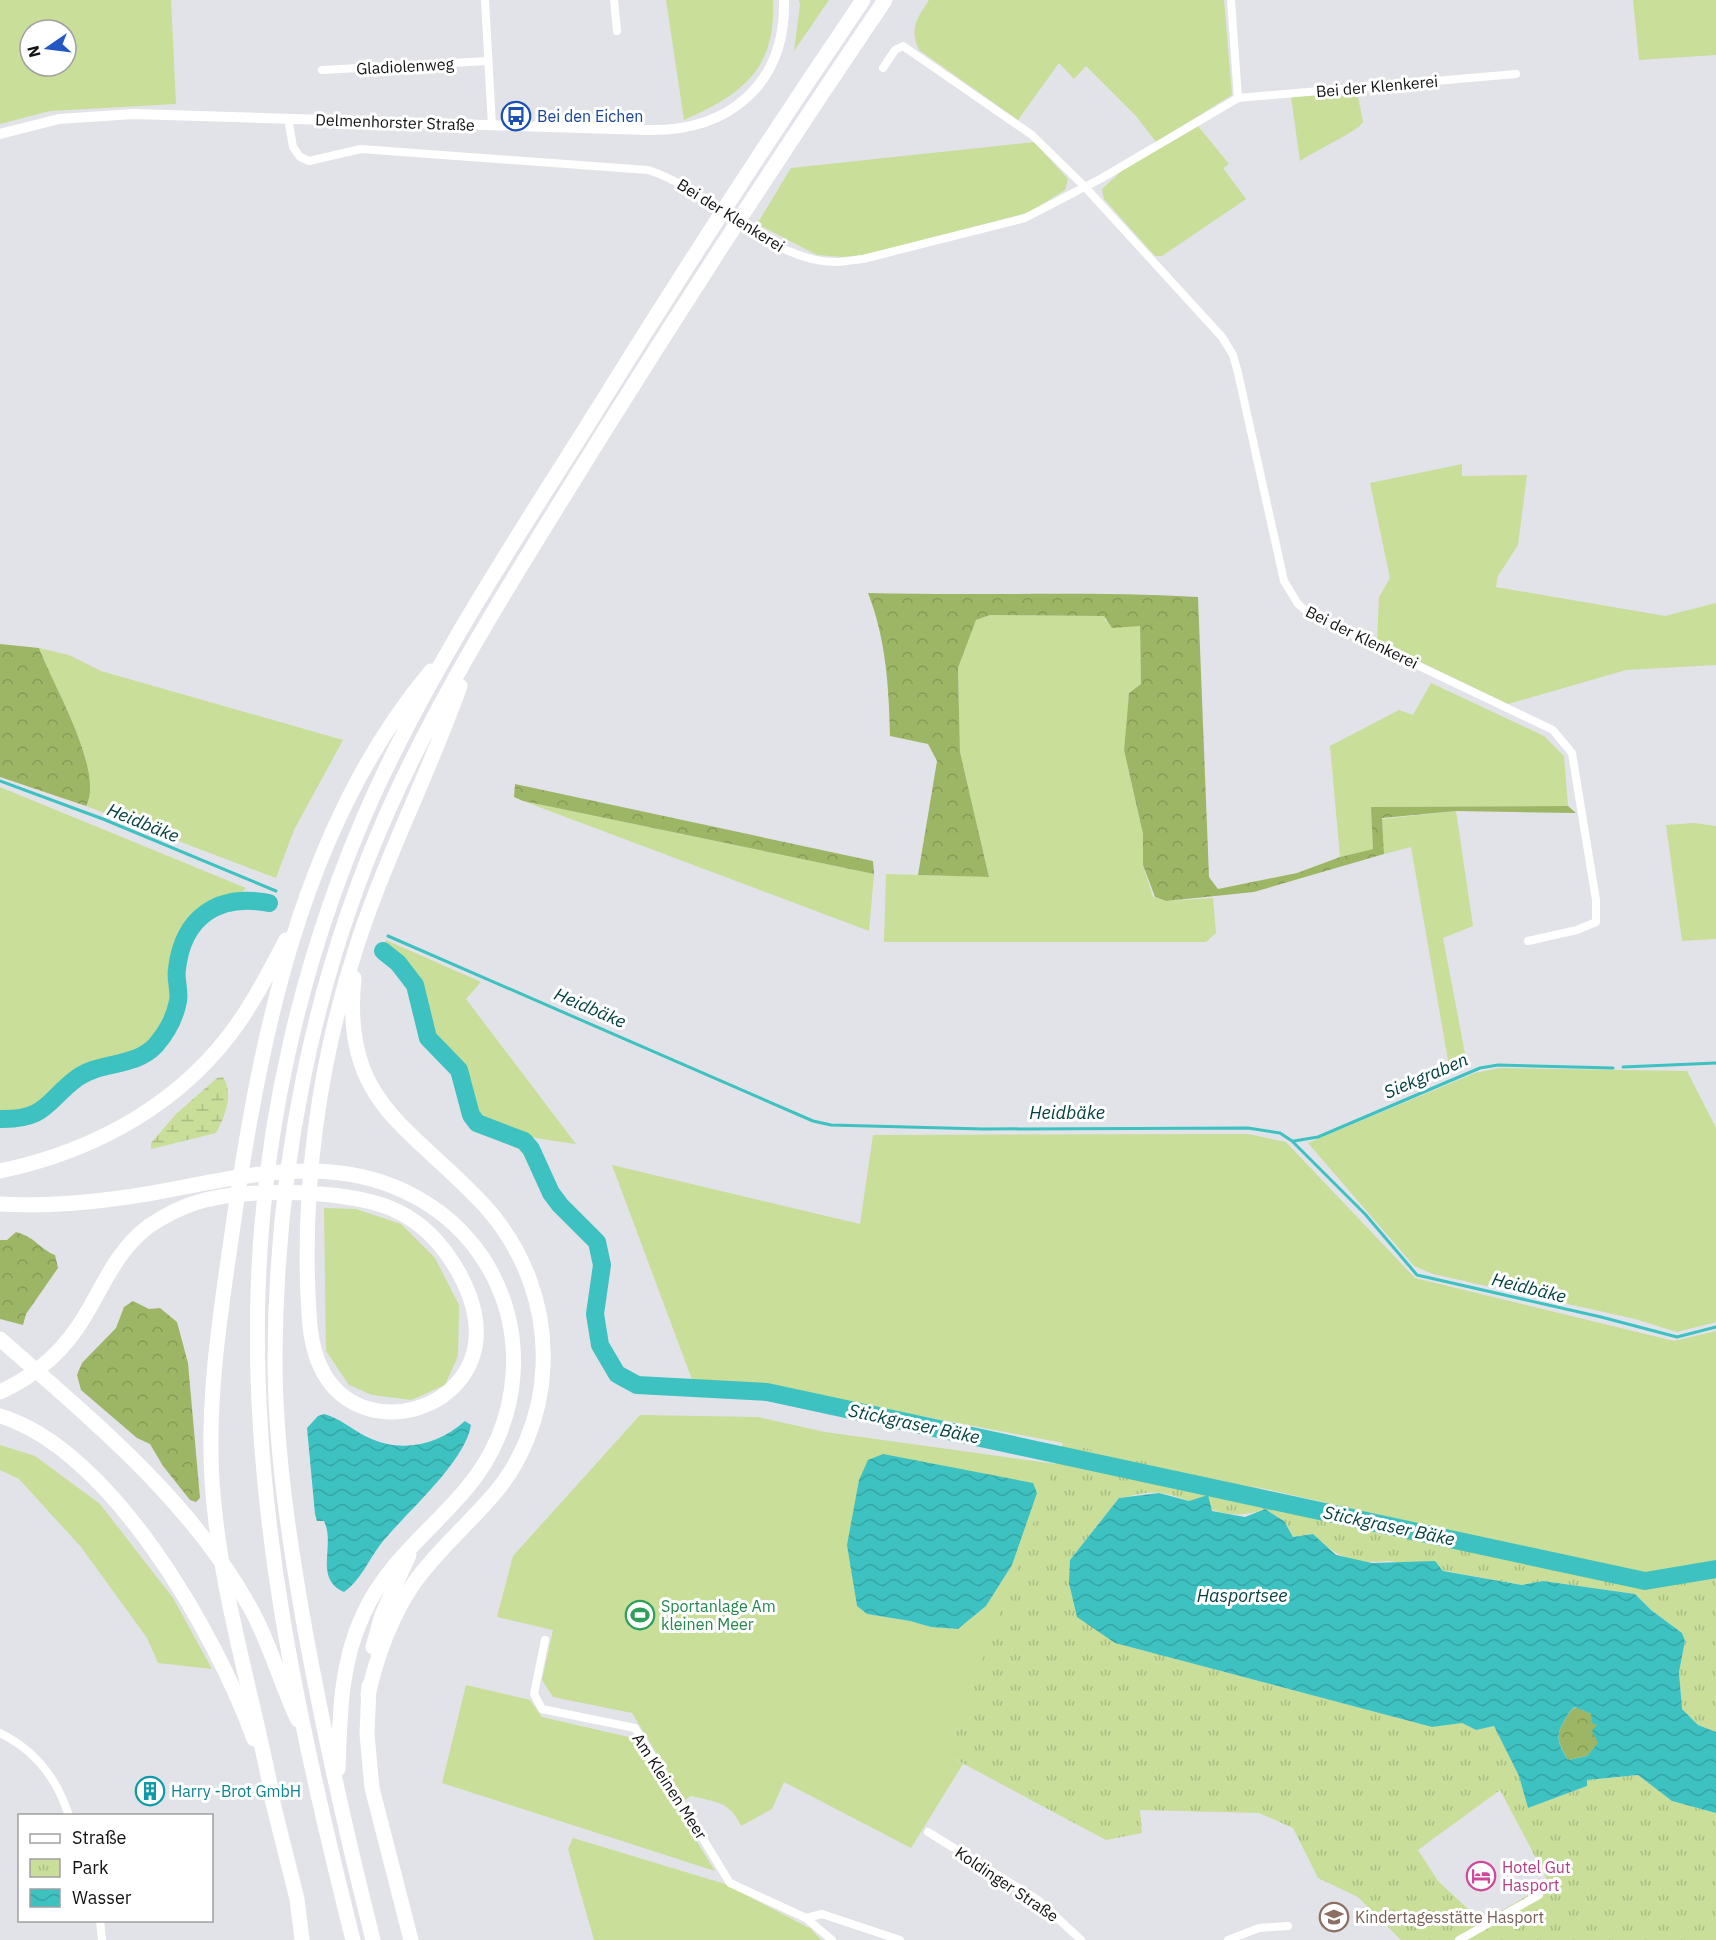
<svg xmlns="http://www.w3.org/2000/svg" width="1716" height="1940" font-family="'IBM Plex Sans',sans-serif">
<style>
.green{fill:#c8de99;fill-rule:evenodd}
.forest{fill:url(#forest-crowns)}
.wetland{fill:url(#wetland-marsh)}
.park{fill:url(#park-tufts);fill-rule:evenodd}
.water{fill:url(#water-waves);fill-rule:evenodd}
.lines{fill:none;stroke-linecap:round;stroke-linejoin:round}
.stream{stroke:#3ec1c1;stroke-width:3}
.river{stroke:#3ec1c1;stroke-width:18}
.minor{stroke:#fff;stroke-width:8}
.tertiary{stroke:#fff;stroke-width:10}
.motorway{stroke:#fff;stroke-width:15}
.labels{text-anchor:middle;stroke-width:6;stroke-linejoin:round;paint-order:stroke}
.street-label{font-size:16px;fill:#121214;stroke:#fff}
.transit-label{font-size:16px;fill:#164399;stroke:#fff;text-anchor:start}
.leisure-label{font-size:16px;fill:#27864d;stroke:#fff;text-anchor:start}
.culture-label{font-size:16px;fill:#0d838f;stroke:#fff;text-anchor:start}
.hotel-label{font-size:16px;fill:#b23c85;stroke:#fff;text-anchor:start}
.education-label{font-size:16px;fill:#785e54;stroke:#fff;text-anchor:start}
.water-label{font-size:18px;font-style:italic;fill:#044141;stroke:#fff}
</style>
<defs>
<pattern id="forest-crowns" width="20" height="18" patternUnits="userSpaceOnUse" patternTransform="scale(1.5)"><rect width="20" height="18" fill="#9db665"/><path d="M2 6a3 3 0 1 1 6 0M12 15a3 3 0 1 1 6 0" fill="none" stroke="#869b57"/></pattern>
<pattern id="wetland-marsh" width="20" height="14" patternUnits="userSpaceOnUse" patternTransform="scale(1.5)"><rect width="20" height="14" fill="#c8de99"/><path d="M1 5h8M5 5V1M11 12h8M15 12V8" fill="none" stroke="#abbd83"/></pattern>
<pattern id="park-tufts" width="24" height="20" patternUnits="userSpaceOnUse" patternTransform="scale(1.5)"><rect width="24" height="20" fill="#c8de99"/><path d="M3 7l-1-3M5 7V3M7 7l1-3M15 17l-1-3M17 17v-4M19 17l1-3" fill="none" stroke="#abbd83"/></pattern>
<pattern id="water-waves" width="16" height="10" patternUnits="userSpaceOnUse" patternTransform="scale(1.5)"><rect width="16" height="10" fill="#3ec1c1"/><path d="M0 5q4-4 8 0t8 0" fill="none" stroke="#35a5a5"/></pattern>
</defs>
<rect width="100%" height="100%" fill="#e2e3e8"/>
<g class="green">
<path d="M0,0H171L176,104L50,111L0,124ZM30,30H66V66H30Z"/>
<path d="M666,0H773C776,69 743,94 684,120Z"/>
<polygon points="799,0 829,0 794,51 800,5"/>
<path d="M929,0H1224L1232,95L1156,142L1136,116L1086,66L1074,79L1059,63L1018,120L919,50C909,29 917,18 929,0Z"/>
<polygon points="1633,0 1716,0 1716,55 1639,60"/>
<path d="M1357,92L1363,122C1358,131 1313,152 1300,161L1291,97Z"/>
<polygon points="1198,126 1229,164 1223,168 1246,199 1162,256 1155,256 1104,199 1102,189 1125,168"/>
<polygon points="1034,142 1068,179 1065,190 1030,212 870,254 843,257 817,255 757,224 791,168"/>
<polygon points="1462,464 1462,476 1527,475 1518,545 1498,576 1496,587 1665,616 1716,603 1716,665 1626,670 1508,704 1377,641 1379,597 1390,578 1370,483"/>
<polygon points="990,615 1105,616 1105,621 1140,626 1141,684 1129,693 1124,750 1143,834 1143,865 1153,897 1166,901 1213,898 1216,933 1206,942 884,942 886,874 989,877 960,752 958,668 976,620"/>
<path d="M39,648L69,655L101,671L343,740L294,830L276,878L86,806C105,772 53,685 39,648Z"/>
<polygon points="1431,683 1544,736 1564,756 1568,806 1372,807 1373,849 1340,857 1330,746 1399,710 1413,715"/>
<path d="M0,787L246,888C229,908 202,899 181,928C166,949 179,985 170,1009C159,1037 135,1055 107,1063C99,1065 91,1065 85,1069C54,1086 42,1122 0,1116Z"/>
<polygon points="523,801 874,874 869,931"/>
<polygon points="1456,811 1473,926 1443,938 1467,1064 1450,1072 1411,847 1384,854 1382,819"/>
<polygon points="1694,823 1716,826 1716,939 1682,941 1666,825"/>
<path d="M386,940L481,982L466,999L576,1144C549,1140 501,1136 479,1117C467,1107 470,1088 464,1075C456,1058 442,1050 433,1035C425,1023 429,1008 425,995C420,976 400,956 383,947Z"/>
<polygon points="1499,1068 1687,1071 1716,1128 1716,1322 1677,1332 1635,1319 1433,1274 1414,1266 1308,1143 1475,1073"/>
<polygon points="1248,1134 1286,1142 1415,1278 1674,1341 1716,1331 1716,1564 1648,1576 1063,1443 760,1385 694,1385 612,1165 860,1224 873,1135"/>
<polygon points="324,1208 356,1209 401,1224 435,1258 459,1305 458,1356 445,1385 411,1400 372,1395 349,1385 326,1351"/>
<path d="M640,1415L758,1417L825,1432L1056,1464L947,1755L963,1764L911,1848L784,1782L772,1809L741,1826C730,1801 715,1802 691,1796L685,1800L632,1713L553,1697L542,1680L553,1630L497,1617L513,1556ZM1012,1565L986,1606L958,1629L931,1627L910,1621L867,1614L857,1606L853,1582Z"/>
<polygon points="0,1445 35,1456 100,1504 173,1598 212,1669 158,1663 147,1638 81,1547 19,1479 0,1470"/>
<polygon points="466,1685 530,1700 542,1717 633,1738 715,1871 442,1783"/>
<polygon points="573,1838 725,1884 811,1929 821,1940 594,1940 568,1849"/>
</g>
<g class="forest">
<path d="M868,593C978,596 1088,591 1198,597L1209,877L1218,889L1297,873L1340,857L1373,849L1371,807L1568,806L1576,813L1456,811L1382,818L1384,854L1254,892L1166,901L1155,897L1143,865V834L1124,750L1129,693L1141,684L1140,626L1112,628L1104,616L990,615L976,620L958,668L960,752L989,877L918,875L937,761L928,744L890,736C889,687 886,639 868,593Z"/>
<path d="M0,644L39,648C53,685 105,772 86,806L0,777Z"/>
<polygon points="515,784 873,861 874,874 523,801 514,797"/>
<path d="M16,1232C37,1238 38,1248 55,1255L58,1268L26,1314L23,1325L0,1319V1240H7Z"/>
<polygon points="133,1301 149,1309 160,1308 177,1322 188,1363 200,1498 196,1502 190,1500 163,1466 150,1444 137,1438 81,1390 77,1375 82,1363 116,1328 124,1307"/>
<path d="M1576,1707L1591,1714L1597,1725L1595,1735L1599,1743L1587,1756L1568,1760C1560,1745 1554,1738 1563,1723C1567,1716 1569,1711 1576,1707Z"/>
</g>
<path class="wetland" d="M223,1077C234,1094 225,1116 216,1133L151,1149V1143L176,1114L217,1078Z"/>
<path class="park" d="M1063,1443L1245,1484L1479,1553L1646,1587L1716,1574V1732L1698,1725L1682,1709L1679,1672L1685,1641L1682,1633L1651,1610L1635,1594L1543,1581L1522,1585L1390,1561C1352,1564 1339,1559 1313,1534L1293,1537L1284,1521L1265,1509C1221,1525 1202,1500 1161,1493C1149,1491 1132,1496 1119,1498L1070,1560L1115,1643L1432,1727L1462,1723L1476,1730L1494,1726L1519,1776L1528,1808L1587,1786V1780L1638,1775L1672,1801L1716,1813V1940H1401L1358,1897L1318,1878L1293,1828L1259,1813L1140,1810L1142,1833L1106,1840L947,1755ZM1500,1790L1549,1883L1482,1922L1438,1881L1418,1850Z"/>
<g class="water">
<path d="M324,1414C339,1418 352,1429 365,1436C400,1454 437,1446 465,1421L471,1425C465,1463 405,1513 380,1545C368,1561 360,1581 344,1592C313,1578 336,1545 324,1521H317L315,1514L307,1428L318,1416Z"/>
<polygon points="883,1454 1033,1483 1037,1493 1012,1565 986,1606 958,1629 931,1627 910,1621 867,1614 857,1606 847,1545 859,1480 868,1460"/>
<path d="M1159,1493L1189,1501L1208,1495L1212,1511L1245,1517L1265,1509L1284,1521L1293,1537L1313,1534L1336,1555L1372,1563L1435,1561L1443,1571L1522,1585L1543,1581L1635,1594L1651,1610L1682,1633L1685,1641L1679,1672L1682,1709L1698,1725L1716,1732V1813L1672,1801L1638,1775L1587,1780V1786L1528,1808L1519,1776L1494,1726L1476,1730L1462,1723L1432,1727L1115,1643L1077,1617L1069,1583L1070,1560L1119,1498ZM1575,1707L1591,1714L1592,1723L1597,1725L1592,1731L1598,1743L1587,1756L1568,1760C1560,1746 1554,1738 1563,1723C1567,1716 1569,1711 1575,1707Z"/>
</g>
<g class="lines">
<g class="stream">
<polyline points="0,781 103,819 276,891"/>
<polyline points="388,936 813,1121 831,1125 983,1129 1248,1128 1280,1133 1292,1141 1365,1214 1417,1275 1601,1317 1677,1337 1716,1327"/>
<polyline points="1623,1067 1716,1063"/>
<polyline points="1294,1141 1318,1137 1480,1068 1498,1065 1613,1068"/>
</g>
<g class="river">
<polyline points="383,951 398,963 415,985 428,1038 459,1070 471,1115 477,1123 524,1141 531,1149 551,1193 560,1205 597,1242 602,1265 595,1314 600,1345 617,1374 637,1385 767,1392 1645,1581 1716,1569"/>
<path d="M0,1119C47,1120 46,1101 77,1078C100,1061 135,1068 156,1045C167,1032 175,1018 178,1001C180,990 175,979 177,969C183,917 218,893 269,903"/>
</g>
<g class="minor">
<polyline points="485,0 492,125"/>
<polyline points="614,0 617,31"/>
<polyline points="1231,0 1238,98"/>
<polyline points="883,68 895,50 903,46 1032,135 1085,187 1222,337 1233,355 1238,373 1284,581 1298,604 1310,614 1553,730 1572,753 1596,900 1596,922 1577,930 1528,941"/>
<polyline points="322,70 488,61"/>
<path d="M288,118L293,147L300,157L309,161L361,149L648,170C712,190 767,261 835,262C844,262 854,260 863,259L1025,218L1102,178L1238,98L1516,74"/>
<polyline points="545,1640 534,1694 542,1709 635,1728 730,1883 806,1918 832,1940"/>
<path d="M0,1733C35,1750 57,1778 69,1816"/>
<polyline points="928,1832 1038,1900 1081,1940"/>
<polyline points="806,1918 822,1914 900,1940"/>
<polyline points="100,1920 102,1940"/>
<polyline points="1228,1940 1259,1928 1288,1926"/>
<polyline points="1459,1940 1539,1895"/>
</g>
<path class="tertiary" d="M0,134L59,119L133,114L647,130C728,132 786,85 784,0"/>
<g class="motorway">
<path d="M354,978C341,1104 411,1126 484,1205C524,1249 546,1307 543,1367C541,1416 521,1466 487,1502C463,1529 435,1553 414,1583C391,1617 377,1655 368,1695"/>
<path d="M0,1171C96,1151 185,1102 241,1019C258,994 272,967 286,940"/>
<path d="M0,1204C49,1207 98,1202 147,1194C210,1183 276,1165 341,1173C397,1180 450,1209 482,1257C530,1329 522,1423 466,1489C431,1531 386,1563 363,1615C340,1664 340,1716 338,1769"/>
<path d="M0,1339C92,1420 193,1502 252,1611C271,1646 281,1685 298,1720"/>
<path d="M0,1392C37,1375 66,1349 86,1314C105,1282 118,1249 149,1226C164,1216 181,1207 198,1202C247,1187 354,1189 399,1212C425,1225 445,1248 459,1273C470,1293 478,1316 476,1340C469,1411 370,1439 328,1380C314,1360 310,1337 309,1313C301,1189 319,1060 358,942C387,854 429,773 460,686"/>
<path d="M0,1416C112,1450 216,1634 254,1739"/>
<polyline points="373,1647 382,1615 409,1555"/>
<polyline points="369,1686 367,1734 372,1788 411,1940"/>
<polyline points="270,1791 297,1899 302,1940"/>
<path d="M273,1800C253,1694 219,1590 212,1481C207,1397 220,1316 232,1233C260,1038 301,826 431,671"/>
<path d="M353,1940C300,1730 251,1511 258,1293C263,1122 304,948 375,792C433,666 513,543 587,426C676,282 768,140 863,0"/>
<path d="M373,1940C347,1837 324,1734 305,1630C289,1540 275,1448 275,1357C276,1170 312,982 388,811C445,683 523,563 597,443C690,294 786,146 885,0"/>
</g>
</g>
<defs>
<g id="bus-ring" transform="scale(1.5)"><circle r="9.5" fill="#fff" stroke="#1a4fb4" stroke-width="1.5"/><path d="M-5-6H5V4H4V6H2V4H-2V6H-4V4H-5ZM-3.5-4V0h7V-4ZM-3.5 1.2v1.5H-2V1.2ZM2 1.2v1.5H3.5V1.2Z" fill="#1a4fb4"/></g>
<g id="stadium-ring" transform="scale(1.5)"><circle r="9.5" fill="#fff" stroke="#2e9e5b" stroke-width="1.5"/><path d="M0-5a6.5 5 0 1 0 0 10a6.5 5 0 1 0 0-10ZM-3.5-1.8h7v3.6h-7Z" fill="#2e9e5b"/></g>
<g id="building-ring" transform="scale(1.5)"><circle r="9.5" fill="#fff" stroke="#0f9aa8" stroke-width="1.5"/><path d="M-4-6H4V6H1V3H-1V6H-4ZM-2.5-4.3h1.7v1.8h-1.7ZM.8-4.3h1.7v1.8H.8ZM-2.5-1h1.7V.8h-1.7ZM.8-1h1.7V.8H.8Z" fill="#0f9aa8"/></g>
<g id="hotel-ring" transform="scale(1.5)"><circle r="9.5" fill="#fff" stroke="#d1479c" stroke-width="1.5"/><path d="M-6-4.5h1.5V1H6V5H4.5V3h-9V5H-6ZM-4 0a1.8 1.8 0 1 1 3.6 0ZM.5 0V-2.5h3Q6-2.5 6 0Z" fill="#d1479c"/></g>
<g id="school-ring" transform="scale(1.5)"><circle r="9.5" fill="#fff" stroke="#8d6e63" stroke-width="1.5"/><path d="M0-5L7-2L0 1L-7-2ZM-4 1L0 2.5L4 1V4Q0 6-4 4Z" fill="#8d6e63"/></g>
</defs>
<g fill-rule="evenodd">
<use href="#bus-ring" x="516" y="116"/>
<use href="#stadium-ring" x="640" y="1615"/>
<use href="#building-ring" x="150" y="1791"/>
<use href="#hotel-ring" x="1481" y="1876"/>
<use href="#school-ring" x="1334" y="1917"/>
</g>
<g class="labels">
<g class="street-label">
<text transform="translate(405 66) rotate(-3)" y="6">Gladiolenweg</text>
<text transform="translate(1377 86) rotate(-5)" y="6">Bei der Klenkerei</text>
<text transform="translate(395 122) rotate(2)" y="6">Delmenhorster Straße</text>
<text transform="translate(731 215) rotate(32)" y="6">Bei der Klenkerei</text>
<text transform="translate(1362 637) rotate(26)" y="6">Bei der Klenkerei</text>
<text transform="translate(670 1786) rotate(57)" y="6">Am Kleinen Meer</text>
<text transform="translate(1007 1884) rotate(34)" y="6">Koldinger Straße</text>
</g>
<g class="transit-label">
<text x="537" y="122">Bei den Eichen</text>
</g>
<g class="leisure-label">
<text x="661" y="1612">Sportanlage Am<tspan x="661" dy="18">kleinen Meer</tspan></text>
</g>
<g class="culture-label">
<text x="171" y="1797">Harry -Brot GmbH</text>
</g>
<g class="hotel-label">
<text x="1502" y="1873">Hotel Gut<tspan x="1502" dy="18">Hasport</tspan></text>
</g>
<g class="education-label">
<text x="1355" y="1923">Kindertagesstätte Hasport</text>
</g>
<g class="water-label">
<text transform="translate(143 823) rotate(22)" y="6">Heidbäke</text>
<text transform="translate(590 1008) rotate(23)" y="6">Heidbäke</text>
<text transform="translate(1426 1076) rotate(-23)" y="6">Siekgraben</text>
<text x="1067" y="1119">Heidbäke</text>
<text transform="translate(1529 1288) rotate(14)" y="6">Heidbäke</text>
<text transform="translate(914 1424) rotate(12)" y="6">Stickgraser Bäke</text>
<text transform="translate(1389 1526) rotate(12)" y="6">Stickgraser Bäke</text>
<text x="1242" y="1602">Hasportsee</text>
</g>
</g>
<rect x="18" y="1814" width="195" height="108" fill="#ffffff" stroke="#a0a0a1" stroke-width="1.5"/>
<rect x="30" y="1834" width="30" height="9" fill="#ffffff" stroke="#a0a0a1" stroke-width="1.5"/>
<text x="72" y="1844" font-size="18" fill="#121214">Straße</text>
<rect x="30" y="1859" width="30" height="18" fill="url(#park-tufts)" stroke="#a0a0a1" stroke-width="1.5"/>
<text x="72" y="1874" font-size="18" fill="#121214">Park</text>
<rect x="30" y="1889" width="30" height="18" fill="url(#water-waves)" stroke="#a0a0a1" stroke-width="1.5"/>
<text x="72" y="1904" font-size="18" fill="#121214">Wasser</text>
<g transform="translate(48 48) rotate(256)"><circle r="28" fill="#ffffff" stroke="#a0a0a1" stroke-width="1.5"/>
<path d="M0-4.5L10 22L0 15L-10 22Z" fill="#2357c4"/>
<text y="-9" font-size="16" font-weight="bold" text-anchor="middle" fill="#121214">N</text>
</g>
</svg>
